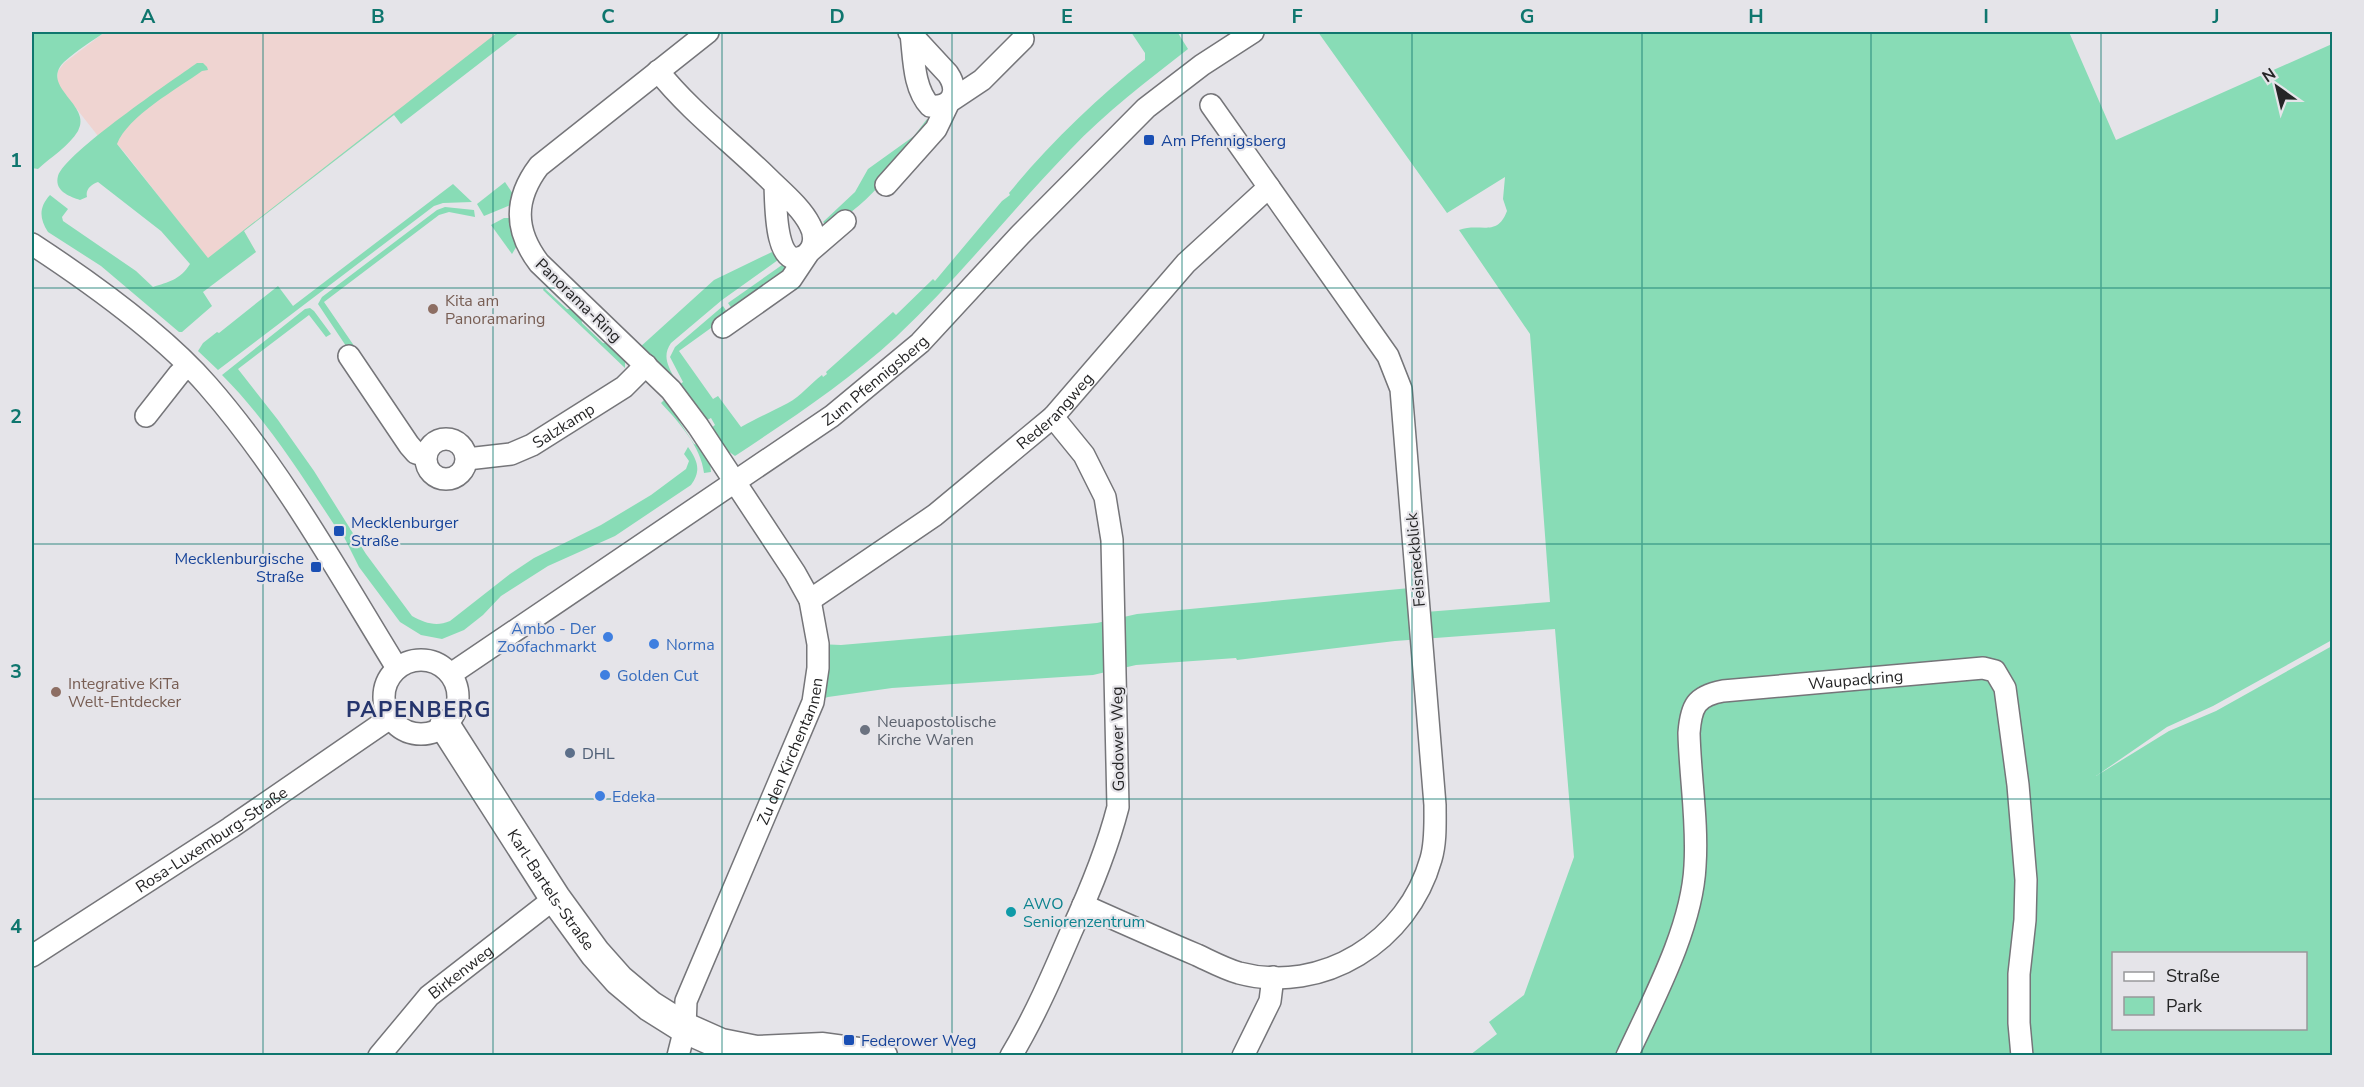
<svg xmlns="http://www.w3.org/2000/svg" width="2364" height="1087" font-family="'Nunito Sans',sans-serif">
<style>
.industrial{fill:#efd4d1}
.green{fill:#88dcb6;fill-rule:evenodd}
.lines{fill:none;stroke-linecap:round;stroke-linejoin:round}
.street-casing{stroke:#757579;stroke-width:24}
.secondary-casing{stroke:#757579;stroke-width:33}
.street{stroke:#fff;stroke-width:21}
.secondary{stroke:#fff;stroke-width:30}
.grid{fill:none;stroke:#0f766e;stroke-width:1.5;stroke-opacity:0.55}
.transit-dot{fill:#1a4fb4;stroke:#e5e4e9;stroke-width:2}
.education-dot{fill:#8d6e63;stroke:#e5e4e9;stroke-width:2}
.shop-dot{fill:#3f7fe0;stroke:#e5e4e9;stroke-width:2}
.worship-dot{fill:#6b7280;stroke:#e5e4e9;stroke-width:2}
.service-dot{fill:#5c6f8a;stroke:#e5e4e9;stroke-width:2}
.culture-dot{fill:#0f9aa8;stroke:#e5e4e9;stroke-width:2}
.labels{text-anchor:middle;stroke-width:4.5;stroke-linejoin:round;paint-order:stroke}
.transit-label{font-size:16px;fill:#164399;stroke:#e5e4e9;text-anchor:start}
.education-label{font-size:16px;fill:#785e54;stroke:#e5e4e9;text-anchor:start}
.street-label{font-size:16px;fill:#252526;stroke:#e5e4e9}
.shop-label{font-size:16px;fill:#366cbe;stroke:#e5e4e9;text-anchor:start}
.worship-label{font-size:16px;fill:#5b616d;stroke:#e5e4e9;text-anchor:start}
.service-label{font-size:16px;fill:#4e5e75;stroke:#e5e4e9;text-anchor:start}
.culture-label{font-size:16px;fill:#0d838f;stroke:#e5e4e9;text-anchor:start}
.district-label{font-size:22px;font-weight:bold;letter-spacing:1.5px;fill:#25356d;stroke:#e5e4e9}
.neatline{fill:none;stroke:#0f766e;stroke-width:2}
.grid-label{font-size:20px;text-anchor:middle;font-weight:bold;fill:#0f766e}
</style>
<rect width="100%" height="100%" fill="#e5e4e9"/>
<polygon class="industrial" points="105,32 514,32 394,115 244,231 256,252 207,258 125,153 117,144 98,136 61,89 57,81 58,71 64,63"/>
<g class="green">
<path d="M32,32H105C92,41 76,51 64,62C39,87 93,105 78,131C69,146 51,157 38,169L32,168Z"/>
<path d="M498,32H520L401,124L394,115L244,231L256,252L203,292L212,306L182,332H179L101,266L48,232C39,218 39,207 50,195L68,209L62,217L63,221L136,271L153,287C168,282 180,280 190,264L161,231L98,182C92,184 85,189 87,197L80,200C69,196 54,191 58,176C65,153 173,80 197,63H203L207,67L208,70L202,71C177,89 128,116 117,144L208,258Z"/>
<path d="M1131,32L1178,33L1188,49C1147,81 1106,112 1070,150C1011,211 959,278 896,337C847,382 791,419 735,456L721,446L710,429L715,425L711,418L705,421L678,386L683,382L670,357L675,347L723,306L729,315L679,351L713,399L718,396L741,427C757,418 771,412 788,403C801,396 810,384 822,375L823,377L827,374L826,372L893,312L896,315L933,279L935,281L1002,201L1010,195L1009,193C1049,144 1096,99 1145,60V53Z"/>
<path d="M1318,32H2069L2116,140L2332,44V640L2213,706L2167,727L2096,776L2169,731L2216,711L2332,646V1055H1470L1497,1034L1489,1022L1524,995L1574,857L1555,629L1395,641L1237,660L1236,658L1136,665L1093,675L892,688L828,697L813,702L818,644L841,645L1097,623L1137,614L1410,588L1413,613L1550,602L1530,334L1459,230C1480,222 1497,238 1507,211L1503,199L1505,177L1447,213ZM2114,954H2306V1028H2114Z"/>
<path d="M927,119L930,121C900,161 873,202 829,227L823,222L855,192L868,169L914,136Z"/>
<polygon points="505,182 515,197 513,204 484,216 477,204"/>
<polygon points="453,184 472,202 443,203 434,206 218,370 198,351 203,343 217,332 219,333 278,286 293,306"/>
<polygon points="445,207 474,210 475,217 449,212 439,215 324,302 394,404 348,349 318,304 322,297 437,210"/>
<polygon points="504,218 512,218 518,244 512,254 491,225"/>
<path d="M772,252L778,260L722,300L671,343C662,356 668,366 675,379L639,348L714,280Z"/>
<polygon points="782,265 789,270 734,312 728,303"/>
<polygon points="544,288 567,309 575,309 581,314 582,323 603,343 611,343 625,360 625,368 543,290"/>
<path d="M310,308L314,311L331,334L326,337L309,315L238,369L278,420L314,471L366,554L412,616C425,623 436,627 450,621L510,574L534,558L601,525L651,495L686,469L689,461L684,454L688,447C697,460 702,470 691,485L615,536L548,566L501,596L483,615L464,630L442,639L421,635L400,622L359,567L338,525L335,526C300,473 267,420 222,375L305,309Z"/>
<path d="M667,397L680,412L679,421L694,444L703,446L710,462L711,472L704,473C701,447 679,422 661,403Z"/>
</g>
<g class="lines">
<g class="street-casing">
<g id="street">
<path d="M909,32L911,34L948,74C960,92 952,108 930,106C913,88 914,57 911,34"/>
<path d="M658,71C689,110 731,142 767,177C781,191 801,207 810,225C816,236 815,251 802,257C774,269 776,200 775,185"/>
<polyline points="886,185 936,129 949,102 982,80 1023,39"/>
<path d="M32,244C90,282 162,333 208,386C282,471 338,572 397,668"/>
<polyline points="723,327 791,279 809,252 845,221"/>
<polyline points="349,356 409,445 416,453 426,456"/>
<polyline points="146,416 179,374 188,366"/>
<circle cx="446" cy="459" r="20"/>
<path id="s1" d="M467,459L511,454L532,445L624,387L646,365"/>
<path id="s2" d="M810,600L935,515L1053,417L1186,263L1269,187"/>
<circle cx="421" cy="697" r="37"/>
<path id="s3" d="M451,674L832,416L920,343L1020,235L1146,108L1202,65L1253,32"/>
<path d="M1083,905C1121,922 1159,939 1197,955C1210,961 1225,969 1239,973C1323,995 1408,941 1431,859C1436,842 1435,823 1435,805L1401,389L1388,356L1211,105"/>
<path id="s4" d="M32,956L230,828L390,718"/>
<path id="s5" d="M379,1056L429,996L555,898"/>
<path id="s6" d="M678,1056L685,1028L686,1001L813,702L818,668V644L810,600L795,573L698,426L671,390L539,263C514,230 514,199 539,166L708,32"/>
<path d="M1011,1056C1035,1016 1053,974 1071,932C1090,891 1107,850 1118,807L1112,540L1105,497L1084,455L1053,417"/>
<polyline points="1243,1056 1270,1001 1273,977"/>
<path id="s7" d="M1627,1056C1653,1000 1692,928 1695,866C1698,822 1690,777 1689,733C1691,706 1696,696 1723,691L1983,668L1995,671L2005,688L2018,785L2026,880L2025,920L2019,974V1023L2022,1056"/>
</g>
</g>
<g class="secondary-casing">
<g id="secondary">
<path id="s8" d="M445,726L555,898L595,953L619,980L650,1006L685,1028L721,1044L756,1051L823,1048L882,1056"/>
</g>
</g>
<use href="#street" class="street"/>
<use href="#secondary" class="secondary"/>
</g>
<path class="grid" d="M263,32V1056M493,32V1056M722,32V1056M952,32V1056M1182,32V1056M1412,32V1056M1642,32V1056M1871,32V1056M2101,32V1056M32,288H2332M32,544H2332M32,799H2332"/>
<g class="transit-dot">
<rect x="1143" y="134" width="12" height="12" rx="3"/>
<rect x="333" y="525" width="12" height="12" rx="3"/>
<rect x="310" y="561" width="12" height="12" rx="3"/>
<rect x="843" y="1034" width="12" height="12" rx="3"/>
</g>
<g class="education-dot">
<circle cx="433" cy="309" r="6"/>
<circle cx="56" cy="692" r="6"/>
</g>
<g class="shop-dot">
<circle cx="608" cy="637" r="6"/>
<circle cx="654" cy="644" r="6"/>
<circle cx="605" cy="675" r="6"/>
<circle cx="600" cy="796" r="6"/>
</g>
<circle class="worship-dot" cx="865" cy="730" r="6"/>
<circle class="service-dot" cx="570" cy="753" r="6"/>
<circle class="culture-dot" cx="1011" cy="912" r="6"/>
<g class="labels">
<g class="transit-label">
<text x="1161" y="146">Am Pfennigsberg</text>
<text x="351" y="528">Mecklenburger<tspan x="351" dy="18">Straße</tspan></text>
<text x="304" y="564" text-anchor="end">Mecklenburgische<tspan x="304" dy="18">Straße</tspan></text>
<text x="861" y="1046">Federower Weg</text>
</g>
<g class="education-label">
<text x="445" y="306">Kita am<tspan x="445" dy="18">Panoramaring</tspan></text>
<text x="68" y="689">Integrative KiTa<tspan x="68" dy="18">Welt-Entdecker</tspan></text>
</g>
<g class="street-label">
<text transform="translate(579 300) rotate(44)" y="6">Panorama-Ring</text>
<text dy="6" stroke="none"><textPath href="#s3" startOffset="516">Zum Pfennigsberg</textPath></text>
<text dy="6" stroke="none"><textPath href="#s2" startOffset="310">Rederangweg</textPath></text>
<text dy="6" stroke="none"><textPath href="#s1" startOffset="104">Salzkamp</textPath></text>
<text transform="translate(1415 560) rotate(-95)" y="6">Feisneckblick</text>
<text dy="6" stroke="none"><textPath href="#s7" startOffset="530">Waupackring</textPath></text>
<text transform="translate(1117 739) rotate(-91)" y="6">Godower Weg</text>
<text dy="6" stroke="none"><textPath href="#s6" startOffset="327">Zu den Kirchentannen</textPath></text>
<text dy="6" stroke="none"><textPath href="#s4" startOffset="214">Rosa-Luxemburg-Straße</textPath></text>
<text dy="6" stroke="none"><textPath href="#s8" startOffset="195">Karl-Bartels-Straße</textPath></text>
<text dy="6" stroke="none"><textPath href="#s5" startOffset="118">Birkenweg</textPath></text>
</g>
<g class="shop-label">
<text x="596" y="634" text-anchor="end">Ambo - Der<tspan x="596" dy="18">Zoofachmarkt</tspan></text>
<text x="666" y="650">Norma</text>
<text x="617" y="681">Golden Cut</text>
<text x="612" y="802">Edeka</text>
</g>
<g class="worship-label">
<text x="877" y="727">Neuapostolische<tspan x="877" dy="18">Kirche Waren</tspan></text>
</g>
<g class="service-label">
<text x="582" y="759">DHL</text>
</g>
<g class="culture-label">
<text x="1023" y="909">AWO<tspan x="1023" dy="18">Seniorenzentrum</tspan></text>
</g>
<g class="district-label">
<text x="419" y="717">PAPENBERG</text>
</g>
</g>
<rect width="2364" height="1087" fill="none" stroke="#e5e4e9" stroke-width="66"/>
<rect x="2112" y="952" width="195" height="78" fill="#e5e4e9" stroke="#98989b" stroke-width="1.5"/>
<rect x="2124" y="972" width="30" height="9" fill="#ffffff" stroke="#98989b" stroke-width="1.5"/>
<text x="2166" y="982" font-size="18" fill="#252526">Straße</text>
<rect x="2124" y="997" width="30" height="18" fill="#88dcb6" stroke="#98989b" stroke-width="1.5"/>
<text x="2166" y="1012" font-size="18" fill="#252526">Park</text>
<g transform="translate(2277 87) rotate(326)" stroke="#e5e4e9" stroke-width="4.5" paint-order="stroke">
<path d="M0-4.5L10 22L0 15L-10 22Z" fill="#252526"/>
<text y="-9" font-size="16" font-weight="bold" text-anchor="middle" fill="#252526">N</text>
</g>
<rect x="33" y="33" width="2298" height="1021" class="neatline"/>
<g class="grid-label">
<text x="148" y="23">A</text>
<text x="378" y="23">B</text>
<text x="608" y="23">C</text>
<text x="837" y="23">D</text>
<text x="1067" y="23">E</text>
<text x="1297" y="23">F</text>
<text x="1527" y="23">G</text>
<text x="1756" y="23">H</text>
<text x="1986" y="23">I</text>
<text x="2216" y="23">J</text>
<text x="16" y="167">1</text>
<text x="16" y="423">2</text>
<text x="16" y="678">3</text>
<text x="16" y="933">4</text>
</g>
</svg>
